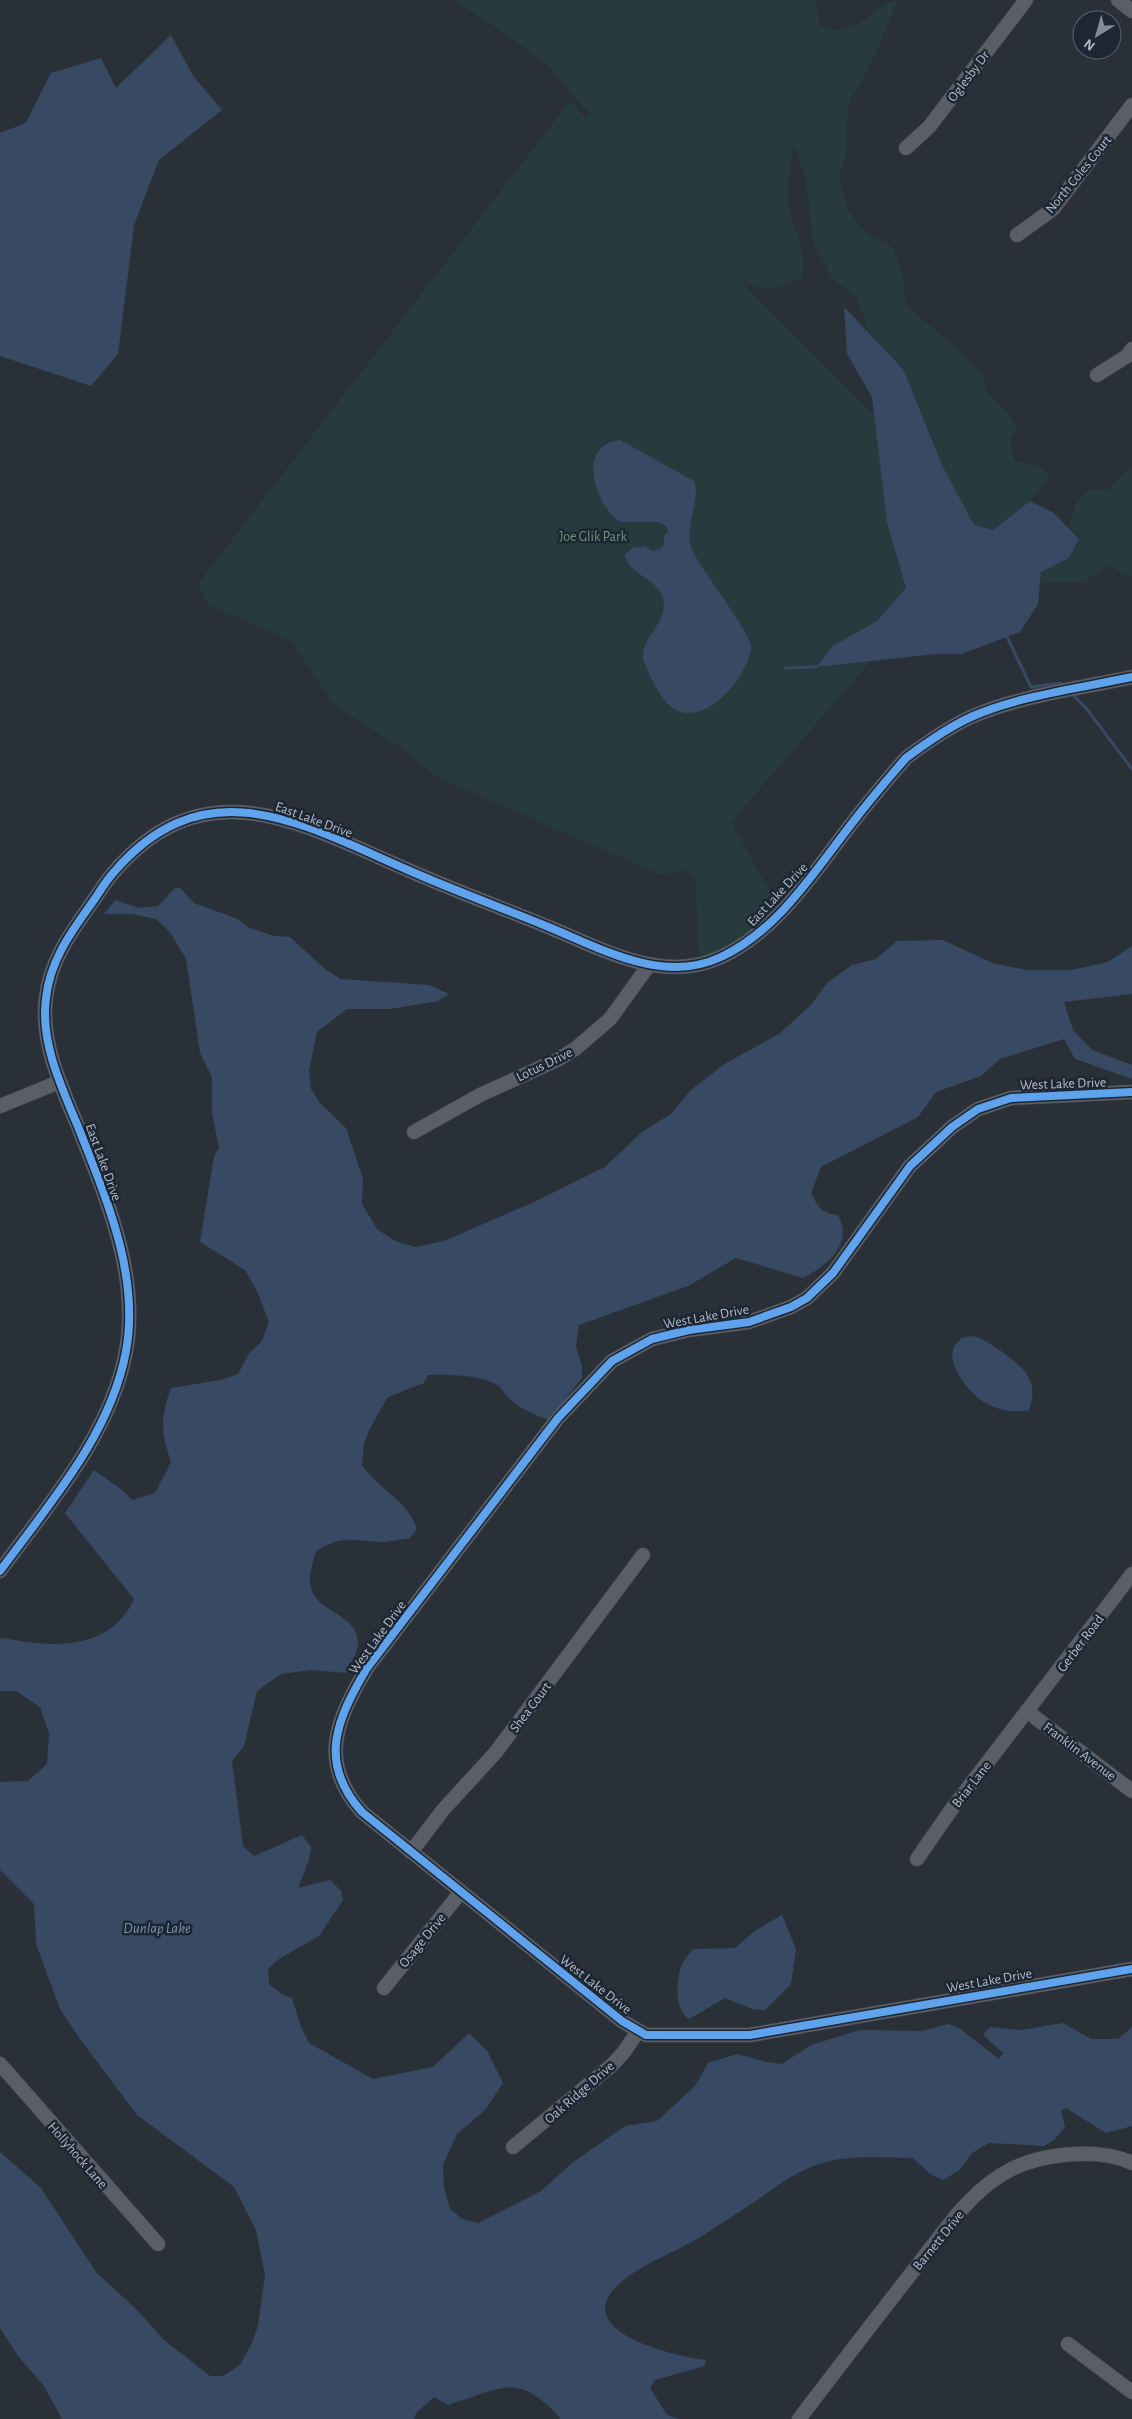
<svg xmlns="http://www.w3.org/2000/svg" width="1132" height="2419" font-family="'Alegreya Sans',sans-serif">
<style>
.green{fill:#273a3e;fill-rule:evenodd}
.water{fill:#384963}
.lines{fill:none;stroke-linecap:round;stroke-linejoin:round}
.stream{stroke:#384963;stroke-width:3}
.minor-casing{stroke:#484c53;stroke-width:15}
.minor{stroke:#5a5e66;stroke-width:14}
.cycleway-casing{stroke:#1d2633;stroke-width:11}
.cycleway{stroke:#60a3ed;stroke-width:8}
.labels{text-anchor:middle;stroke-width:5;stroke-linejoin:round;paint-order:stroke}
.street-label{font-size:14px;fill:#b4bcc9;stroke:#1d2633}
.park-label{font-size:14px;fill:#6b9a76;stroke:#1d2633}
.water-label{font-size:15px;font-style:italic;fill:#7c92b1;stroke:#1d2633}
</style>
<rect width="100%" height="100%" fill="#2a3038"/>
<g class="green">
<path d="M454,0H815L820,26C826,27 834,30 840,30C862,28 883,0 898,0L871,64L850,101L846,126L845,158L839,177L847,209L866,233L891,246L902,271L906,305L959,350L981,373L988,393L1006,410L1017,429L1010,439L1014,461L1037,466L1051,475L1030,501L993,530L986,528L731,822L781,911L700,965L695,879L685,870L661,875L437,777L406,751L335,706L291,640L208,605L198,584L570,101L586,118L590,114L548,66L509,36ZM794,145L805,177L810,207L812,239L832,278L856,297L869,332L903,369L943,467L961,503L741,281L769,290L802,278C806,252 799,241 791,218C786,203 789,160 794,145Z"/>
<polygon points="1132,465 1132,578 1109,566 1083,582 1040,583 1041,572 1069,558 1079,539 1068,527 1076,504 1086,491 1109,489"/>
</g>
<g class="water">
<polygon points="171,35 193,76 222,110 159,160 134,225 118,354 91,386 0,356 0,133 26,123 51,73 101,58 116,88"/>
<polygon points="844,307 903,369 943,467 974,525 993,530 1030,501 1054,513 1079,539 1069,558 1041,572 1038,604 1020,632 961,654 936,654 816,667 833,646 877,621 906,588 887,522 872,397 847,354"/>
<path d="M620,440L694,481C702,503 681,530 693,552C702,570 751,634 751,646C750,674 708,726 676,710C661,702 649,675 643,659C641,636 669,623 663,598C657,577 628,575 625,555L632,548L645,546L652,551L659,550L664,545V536L668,531L666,526L658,522H621C594,506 576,444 620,440Z"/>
<path d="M179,887L194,903L238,919L249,928L274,936L290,937L325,969L341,979L429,985L449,994L438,1001L390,1009H347L317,1032L309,1070L311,1089L320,1103L346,1128L363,1179L362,1204L377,1229L395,1241L415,1247L444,1241L536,1201L605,1167L642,1132L671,1114L691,1090L726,1063L779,1034L811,1005L827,983L852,965L876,959L897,941L943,940L992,963L1027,970H1072L1108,962L1132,946V994L1064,1002L1073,1030L1092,1050L1132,1065V1079L1075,1059L1064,1039L1000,1059L981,1076L936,1092L918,1117L821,1167L811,1193C818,1207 821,1213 838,1215C854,1244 827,1266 803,1278L736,1258L688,1286L579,1325L576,1347L582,1366V1378L549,1420C535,1415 520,1409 509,1398C505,1395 503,1390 499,1386C484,1375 447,1374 428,1375L424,1383L388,1397L370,1428L364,1443L362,1465C379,1490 407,1499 417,1529L410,1538C403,1539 394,1541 386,1542C357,1542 344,1533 316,1551C314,1560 310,1569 310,1578C308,1614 358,1610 358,1643C358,1652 350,1665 347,1673L311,1670L281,1674L257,1691L244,1746L232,1761L243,1846L254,1856L302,1835L311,1847L309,1860L298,1888L330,1880L341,1891L343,1900L319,1936L279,1959L268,1969L269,1984L283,1995L292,1998L301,2027L309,2043L373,2079L433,2067L469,2033L487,2051L503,2083L485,2110L457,2134L443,2165L444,2188L450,2209L462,2219L478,2223L541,2191L572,2163L625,2126L657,2121L695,2086L708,2063L737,2054L767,2062L782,2064L811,2045L860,2030L922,2031L948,2024L959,2028L999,2059L1003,2053L983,2035L990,2027L1022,2030L1063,2023L1091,2039H1118L1132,2027V2126L1106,2133L1066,2108L1061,2111L1065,2127L1054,2140L1044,2146L989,2143L972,2153L960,2170L943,2180L930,2174L913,2158C885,2158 853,2155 826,2162C798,2169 776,2187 753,2203C736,2214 719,2225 702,2236C675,2253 644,2262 620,2283C566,2331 673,2356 706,2360L704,2366L655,2380L650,2388L667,2415L679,2419H561C517,2370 502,2389 448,2405L434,2397L416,2413L414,2419H62L44,2386L18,2356L0,2328V2152L41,2188L96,2272L137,2310L164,2340L210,2376H223L240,2365L251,2345L258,2326L265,2275L256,2230L234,2187L137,2115L80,2039L60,2009L36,1944L34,1904L0,1870V1782L28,1781L47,1764L49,1733L40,1707L16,1691H0V1638C9,1638 18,1641 27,1642C70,1648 115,1642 134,1599L65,1513L94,1470L122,1490L132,1500L155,1493L171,1462C161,1432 160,1418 171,1388L221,1380L238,1374L250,1352L262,1341L269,1322L257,1291L245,1270L200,1242L214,1156L219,1148L212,1113V1077L200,1053L186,959L170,932L156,919L132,914H104L115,900L139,908L158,906L174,889Z"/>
<path d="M973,1336C984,1339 992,1345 1001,1351C1023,1367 1040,1380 1029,1410C1015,1413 1001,1411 987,1404C972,1396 945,1365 954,1347C955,1344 959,1341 961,1338Z"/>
<path d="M782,1915L796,1949L791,1984L765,2010L752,2009L725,1998L689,2019C675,2009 676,1986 680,1970C681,1963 688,1955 693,1949L735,1948L756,1930Z"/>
</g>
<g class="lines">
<g class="stream">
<polyline points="1007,637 1031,687 1061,683 1065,687"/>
<polyline points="785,668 816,667"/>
<polyline points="1071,693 1086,708 1132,769"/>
</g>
<g class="minor-casing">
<g id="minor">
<polyline points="1118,0 1132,11"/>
<polyline points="906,148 929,127 1026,0"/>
<polyline points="1017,235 1053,209 1132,105"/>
<polyline points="1097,375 1127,356 1132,349"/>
<path d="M1132,1092L1011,1098L978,1109L952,1127L910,1166L833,1273L807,1298L791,1307L749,1322L689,1330L652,1339L612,1361L558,1418L367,1668C337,1719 317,1762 362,1812L622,2021L646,2035H750L1132,1969"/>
<polyline points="0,1106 59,1082"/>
<polyline points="414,1132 480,1095 557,1060 575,1049 610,1019 649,965"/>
<path d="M0,1571C49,1504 111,1434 126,1351C140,1275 106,1198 79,1129C62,1088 40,1043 46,998C50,962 69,935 89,907C98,895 104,883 114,872C206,765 304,825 408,870C455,891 503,908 551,928C604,950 664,984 721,957C775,932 811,877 846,831C865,806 885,782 906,758C926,743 947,728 971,717C1018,696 1081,688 1132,677"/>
<polyline points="1028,1712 1132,1791"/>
<polyline points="411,1852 443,1810 496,1752 643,1555"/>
<polyline points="917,1859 951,1810 1132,1574"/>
<polyline points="384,1988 460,1893"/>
<polyline points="0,2064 158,2244"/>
<polyline points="513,2147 612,2065 624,2052 638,2031"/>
<polyline points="1068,2344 1132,2392"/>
<path d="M799,2419C838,2368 877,2317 917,2266C942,2234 966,2197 1001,2175C1033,2154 1097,2146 1132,2163"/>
</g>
</g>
<use href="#minor" class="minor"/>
<g class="cycleway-casing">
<g id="cycleway">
<path d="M1132,1092L1011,1098L978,1109L952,1127L910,1166L833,1273L807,1298L791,1307L749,1322L689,1330L652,1339L612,1361L558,1418L367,1668C337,1719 317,1762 362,1812L622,2021L646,2035H750L1132,1969"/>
<path d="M0,1571C49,1504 111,1434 126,1351C140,1275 106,1198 79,1129C62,1088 40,1043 46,998C50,962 69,935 89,907C98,895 104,883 114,872C206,765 304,825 408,870C455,891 503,908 551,928C604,950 664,984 721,957C775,932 811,877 846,831C865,806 885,782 906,758C926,743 947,728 971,717C1018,696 1081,688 1132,677"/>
</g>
</g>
<use href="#cycleway" class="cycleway"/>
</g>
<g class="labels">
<g class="street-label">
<text transform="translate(968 76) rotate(-53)" y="5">Oglesby Dr</text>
<text transform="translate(1078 174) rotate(-51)" y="5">North Coles Court</text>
<text transform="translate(314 819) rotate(20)" y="5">East Lake Drive</text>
<text transform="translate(777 894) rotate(-47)" y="5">East Lake Drive</text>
<text transform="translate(544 1064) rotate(-26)" y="5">Lotus Drive</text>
<text transform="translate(1063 1083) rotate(-2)" y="5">West Lake Drive</text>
<text transform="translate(104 1162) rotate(70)" y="5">East Lake Drive</text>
<text transform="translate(706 1316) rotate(-10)" y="5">West Lake Drive</text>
<text transform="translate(377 1637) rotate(-54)" y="5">West Lake Drive</text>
<text transform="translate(1080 1643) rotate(-53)" y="5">Gerber Road</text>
<text transform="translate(530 1707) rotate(-53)" y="5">Shea Court</text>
<text transform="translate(1080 1751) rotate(37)" y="5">Franklin Avenue</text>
<text transform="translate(971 1784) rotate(-52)" y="5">Briar Lane</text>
<text transform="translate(422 1940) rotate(-51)" y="5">Osage Drive</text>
<text transform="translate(989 1980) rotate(-10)" y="5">West Lake Drive</text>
<text transform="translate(596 1984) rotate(38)" y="5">West Lake Drive</text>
<text transform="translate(579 2092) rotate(-41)" y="5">Oak Ridge Drive</text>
<text transform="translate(78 2155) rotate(49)" y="5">Hollyhock Lane</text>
<text transform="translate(938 2240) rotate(-51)" y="5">Barnett Drive</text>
</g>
<g class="park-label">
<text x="593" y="541">Joe Glik Park</text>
</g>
<g class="water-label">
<text x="157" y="1933">Dunlap Lake</text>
</g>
</g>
<g transform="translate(1097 35) rotate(217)"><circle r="24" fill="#1d2633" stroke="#59626f"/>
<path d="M0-4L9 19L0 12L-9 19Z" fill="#848b96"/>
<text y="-8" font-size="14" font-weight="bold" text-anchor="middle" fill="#b4bcc9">N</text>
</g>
</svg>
